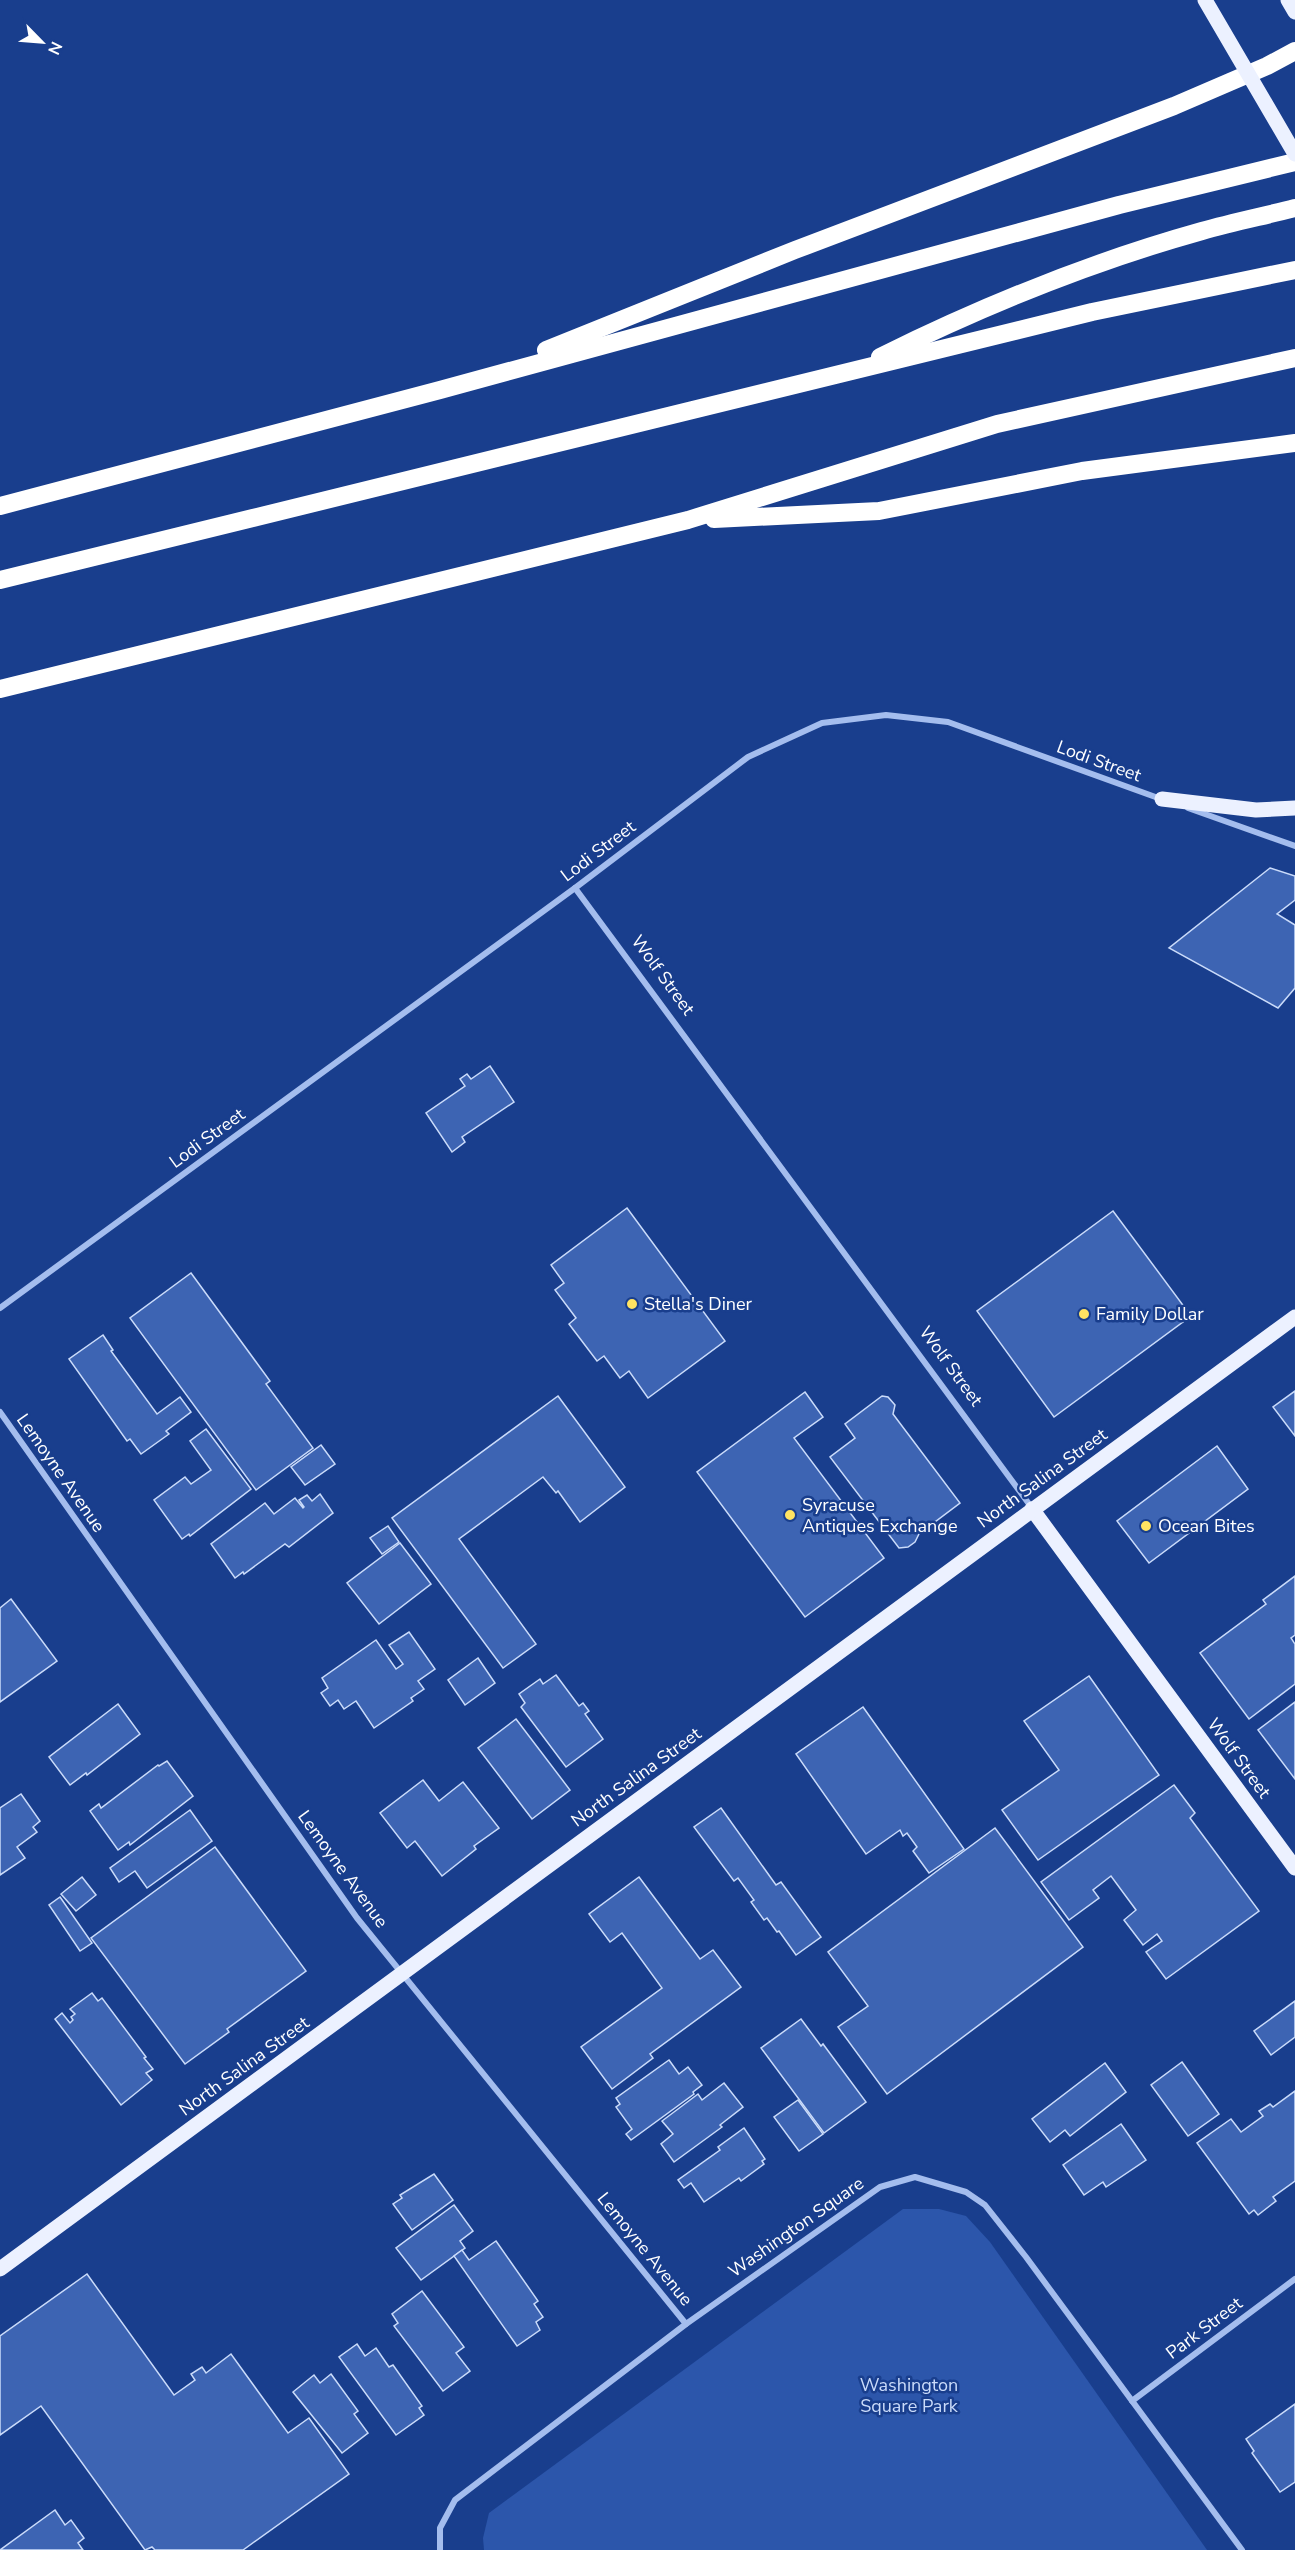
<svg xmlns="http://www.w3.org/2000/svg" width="1295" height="2550" font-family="'Nunito Sans',sans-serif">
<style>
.green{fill:#2c56ab}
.building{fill:#3d64b3;stroke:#cadbfa;stroke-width:1.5}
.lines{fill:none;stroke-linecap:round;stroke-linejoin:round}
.street{stroke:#a4bdee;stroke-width:6}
.primary{stroke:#ecf1ff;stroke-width:15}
.highway{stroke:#fff;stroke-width:18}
.primary-bridge{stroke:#ecf1ff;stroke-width:15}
.poi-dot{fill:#ffe362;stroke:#193e8d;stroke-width:2}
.labels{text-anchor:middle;stroke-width:5;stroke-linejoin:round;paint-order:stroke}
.street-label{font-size:18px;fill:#fff;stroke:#193e8d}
.poi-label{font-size:18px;fill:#fff;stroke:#193e8d;text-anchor:start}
.park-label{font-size:18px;fill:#cadbfa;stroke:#193e8d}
</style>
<rect width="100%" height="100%" fill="#193e8d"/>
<polygon class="green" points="903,2209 939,2209 966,2216 990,2242 1207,2550 484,2550 483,2538 489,2513"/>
<g class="building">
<polygon points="1270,868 1295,876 1295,900 1277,914 1295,925 1295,988 1278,1008 1169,948"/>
<polygon points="490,1066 514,1102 462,1137 465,1142 452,1152 426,1113 465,1086 460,1079 467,1074 471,1079"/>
<polygon points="627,1208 725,1341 648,1398 629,1371 620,1378 604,1356 597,1361 569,1324 576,1318 555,1290 564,1283 551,1265"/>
<polygon points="1113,1211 1191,1316 1054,1417 977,1311"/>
<polygon points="191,1273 270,1381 266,1384 313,1448 256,1490 130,1318"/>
<polygon points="103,1335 113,1350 111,1351 157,1414 180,1397 191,1412 166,1431 169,1434 141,1454 130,1439 127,1441 69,1359"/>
<polygon points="1295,1391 1295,1436 1273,1407"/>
<polygon points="805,1392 823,1417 794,1438 884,1558 805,1617 697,1472"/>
<polygon points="558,1396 625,1487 580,1522 558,1491 556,1493 543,1477 459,1539 536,1644 503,1668 392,1518"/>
<polygon points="882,1396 888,1397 895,1405 893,1414 960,1503 919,1534 915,1542 908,1547 899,1548 830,1457 855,1438 845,1424"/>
<polygon points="206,1429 251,1489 190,1536 189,1534 182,1539 154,1500 185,1477 191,1484 211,1470 190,1441"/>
<polygon points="321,1445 335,1464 305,1485 291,1467"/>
<polygon points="1217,1446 1248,1489 1149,1563 1117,1521"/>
<polygon points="320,1494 333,1513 289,1547 285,1544 244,1574 243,1572 235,1578 211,1544 265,1503 274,1514 295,1498 303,1508 304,1507 299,1500 307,1495 312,1501"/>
<polygon points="388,1526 399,1542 382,1554 370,1538"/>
<polygon points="400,1543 431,1584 379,1624 347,1583"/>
<polygon points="1295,1576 1295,1635 1291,1638 1295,1644 1295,1684 1249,1719 1200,1653 1266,1604 1263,1600"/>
<polygon points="11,1599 57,1661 0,1702 0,1608"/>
<polygon points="409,1632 435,1669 418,1681 424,1689 411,1698 413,1701 374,1728 356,1701 344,1709 338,1700 330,1706 321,1693 328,1688 322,1678 376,1640 396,1669 403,1664 389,1645"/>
<polygon points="478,1658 495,1683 465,1705 448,1680"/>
<polygon points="556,1675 579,1706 583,1703 589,1711 585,1714 603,1739 566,1767 521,1707 525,1703 519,1694 540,1679 543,1684"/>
<polygon points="1089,1676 1159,1775 1038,1860 1002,1810 1059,1770 1024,1721"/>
<polygon points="1295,1702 1295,1779 1258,1730"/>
<polygon points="118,1704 140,1734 87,1775 86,1773 70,1785 49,1757"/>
<polygon points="863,1707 964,1849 929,1873 913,1851 917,1847 907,1833 903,1836 900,1830 866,1854 796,1754"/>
<polygon points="516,1719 570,1790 532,1819 478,1748"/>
<polygon points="167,1761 193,1796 130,1845 129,1842 118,1850 90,1811 99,1804 101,1808 158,1765 159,1766"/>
<polygon points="423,1780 439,1801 463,1782 499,1828 474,1846 476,1849 442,1876 415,1841 407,1848 380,1813"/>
<polygon points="1174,1785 1195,1813 1190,1818 1259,1911 1166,1979 1146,1952 1162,1941 1157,1934 1143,1945 1124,1920 1136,1910 1111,1876 1093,1890 1099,1898 1069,1920 1041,1882"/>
<polygon points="21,1794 40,1821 33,1827 37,1832 17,1847 25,1858 0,1875 0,1808"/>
<polygon points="721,1808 776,1885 781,1882 821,1937 796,1955 779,1931 777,1932 767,1918 764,1920 751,1902 754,1900 738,1878 734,1881 694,1827"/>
<polygon points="190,1810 212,1841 147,1888 135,1871 119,1882 110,1868"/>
<polygon points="995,1828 1083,1947 887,2094 838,2027 868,2006 828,1952"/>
<polygon points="215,1847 306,1971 227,2029 229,2032 185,2064 91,1938"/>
<polygon points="82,1877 96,1895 76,1911 61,1894"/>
<polygon points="639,1877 700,1959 713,1950 741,1987 650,2054 653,2058 612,2089 581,2047 662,1988 622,1933 610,1942 589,1914"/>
<polygon points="60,1897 92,1943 80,1951 49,1905"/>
<polygon points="92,1993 98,2001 102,1998 146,2057 144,2058 153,2069 146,2073 152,2080 121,2105 55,2019 62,2013 70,2023 73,2020 71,2017 75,2014 70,2009"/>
<polygon points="1295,2001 1295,2037 1271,2055 1254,2031"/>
<polygon points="801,2019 821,2046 823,2044 866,2102 824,2133 761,2048"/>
<polygon points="669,2060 679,2074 688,2067 702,2085 693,2092 694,2094 631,2140 626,2134 632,2129 616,2107 620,2104 616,2098"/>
<polygon points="1182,2062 1219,2114 1188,2136 1151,2085"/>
<polygon points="1105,2063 1126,2092 1070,2136 1065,2130 1050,2142 1032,2119"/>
<polygon points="724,2083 743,2107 720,2125 722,2127 674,2162 661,2144 673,2134 662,2121 698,2094 702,2100"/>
<polygon points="1295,2091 1295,2181 1273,2197 1276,2201 1258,2215 1254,2210 1249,2214 1197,2143 1231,2119 1241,2132 1263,2116 1259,2111 1270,2104 1273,2107"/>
<polygon points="798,2100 823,2134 799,2151 774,2117"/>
<polygon points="1121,2124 1146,2160 1106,2187 1103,2182 1084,2195 1063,2165"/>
<polygon points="744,2128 765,2159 762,2161 764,2164 741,2181 739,2178 704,2202 691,2183 684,2188 678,2180 720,2150 718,2147"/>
<polygon points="434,2174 453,2200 412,2230 393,2204 402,2198 400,2195"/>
<polygon points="454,2205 473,2231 460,2241 465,2248 421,2280 396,2248"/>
<polygon points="496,2241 538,2301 534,2304 543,2317 536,2322 540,2330 517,2346 454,2256 462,2250 469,2260"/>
<polygon points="87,2274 174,2395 195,2380 191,2374 202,2367 206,2373 231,2354 288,2433 309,2418 349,2474 243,2550 155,2550 152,2547 145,2550 41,2406 0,2435 0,2336"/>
<polygon points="422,2291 464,2347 456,2353 470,2371 443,2391 394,2326 398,2323 392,2314"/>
<polygon points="357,2344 365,2356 376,2348 389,2367 393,2365 422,2406 419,2408 424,2415 396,2435 339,2357"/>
<polygon points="331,2374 358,2411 354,2414 368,2433 342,2453 293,2392 314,2375 320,2383"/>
<polygon points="1295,2404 1295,2482 1280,2492 1252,2453 1254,2451 1246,2439"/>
<polygon points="55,2510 65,2525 71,2520 84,2538 78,2543 83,2550 0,2550"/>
</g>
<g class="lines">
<g class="street">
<polyline points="1188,808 1295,846"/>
<polyline points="575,888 1032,1508"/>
<polyline points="0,1308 575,888 748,757 822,723 886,715 948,722 1161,799"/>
<polyline points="0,1412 357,1918 686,2324"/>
<polyline points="1132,2401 1295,2279"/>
<polyline points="440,2550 440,2528 455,2500 686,2324 880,2187 915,2177 966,2192 985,2205 1026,2257 1242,2550"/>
</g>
<g class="primary">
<polyline points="1288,0 1295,12"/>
<polyline points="1162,799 1256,810 1295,808"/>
<polyline points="1032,1509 1295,1868"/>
<polyline points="0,2269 1295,1317"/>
</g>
<g class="highway">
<polyline points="546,350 795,250 1174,106 1267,66 1295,51"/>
<path d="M880,357C983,306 1091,262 1202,231C1233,222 1264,216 1295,208"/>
<polyline points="0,506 440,390 1119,205 1295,162"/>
<polyline points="714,519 879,511 1082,471 1295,443"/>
<polyline points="0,580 1092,312 1295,270"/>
<polyline points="0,689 688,520 997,424 1295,358"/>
</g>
<polyline class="primary-bridge" points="1205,0 1295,154"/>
</g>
<g class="poi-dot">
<circle cx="632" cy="1304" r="6"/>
<circle cx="1084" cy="1314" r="6"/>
<circle cx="790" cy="1515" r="6"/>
<circle cx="1146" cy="1526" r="6"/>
</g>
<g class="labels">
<g class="street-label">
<text transform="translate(1099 761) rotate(20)" y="6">Lodi Street</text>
<text transform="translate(598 851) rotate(-37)" y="6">Lodi Street</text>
<text transform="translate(663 975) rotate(54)" y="6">Wolf Street</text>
<text transform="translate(207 1138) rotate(-36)" y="6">Lodi Street</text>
<text transform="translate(951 1366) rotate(54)" y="6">Wolf Street</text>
<text transform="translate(61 1473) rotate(55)" y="6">Lemoyne Avenue</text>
<text transform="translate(1042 1478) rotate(-36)" y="6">North Salina Street</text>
<text transform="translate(1239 1758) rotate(54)" y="6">Wolf Street</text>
<text transform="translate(636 1777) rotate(-36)" y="6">North Salina Street</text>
<text transform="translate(343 1869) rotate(54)" y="6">Lemoyne Avenue</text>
<text transform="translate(244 2066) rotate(-36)" y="6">North Salina Street</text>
<text transform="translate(796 2227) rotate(-35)" y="6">Washington Square</text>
<text transform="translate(645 2249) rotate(51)" y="6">Lemoyne Avenue</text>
<text transform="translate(1204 2328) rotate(-37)" y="6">Park Street</text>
</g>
<g class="poi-label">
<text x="644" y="1310">Stella's Diner</text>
<text x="1096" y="1320">Family Dollar</text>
<text x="802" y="1511">Syracuse<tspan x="802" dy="21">Antiques Exchange</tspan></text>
<text x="1158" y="1532">Ocean Bites</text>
</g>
<g class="park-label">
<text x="909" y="2391">Washington<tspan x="909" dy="21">Square Park</tspan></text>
</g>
</g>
<g transform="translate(42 42) rotate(115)" stroke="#193e8d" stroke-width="4.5" paint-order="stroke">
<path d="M0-4.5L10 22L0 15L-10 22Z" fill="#ffffff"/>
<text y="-9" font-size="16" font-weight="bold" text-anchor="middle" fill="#ffffff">N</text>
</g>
</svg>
